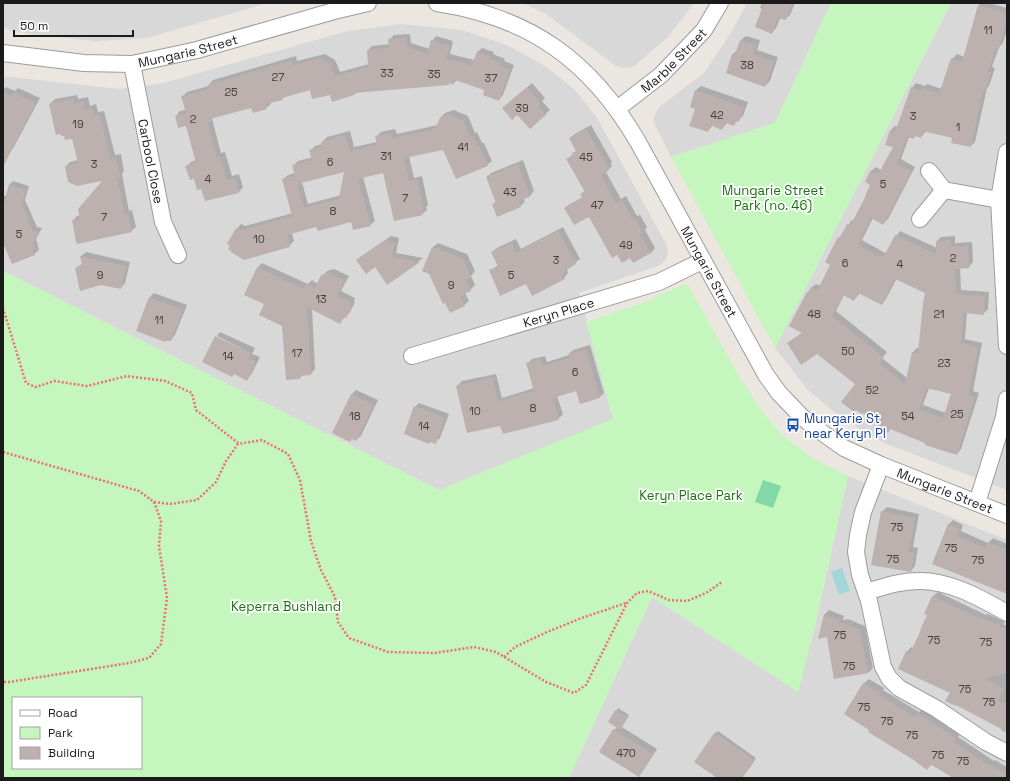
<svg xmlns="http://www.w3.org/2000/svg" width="1010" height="781" font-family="'Space Grotesk',sans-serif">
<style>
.residential{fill:#d9d8d8}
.park{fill:#c4f6be;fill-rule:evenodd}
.pitch{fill:#82d8a6}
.water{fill:#a3d6d8}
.shadow{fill:#0003;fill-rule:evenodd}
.building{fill:#bcb1ae;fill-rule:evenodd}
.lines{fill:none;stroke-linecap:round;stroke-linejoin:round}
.minor-casing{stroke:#9c9c9c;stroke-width:18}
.path{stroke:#f26c78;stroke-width:2.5;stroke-dasharray:2 2;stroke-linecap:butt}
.minor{stroke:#fff;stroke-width:16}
.labels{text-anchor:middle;stroke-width:3.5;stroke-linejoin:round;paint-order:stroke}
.number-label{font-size:11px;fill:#434040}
.street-label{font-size:13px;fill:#1b1b1b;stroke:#fff}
.park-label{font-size:13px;fill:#1b7110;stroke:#fff}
.transit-label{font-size:13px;fill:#164399;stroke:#fff;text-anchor:start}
</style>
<rect width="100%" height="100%" fill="#ece6e1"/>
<g class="residential">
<polygon points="3,3 267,3 147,38 95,41 28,34 3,28"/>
<polygon points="522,3 694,3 668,37 633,67 623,68 616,66 546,14"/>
<polygon points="747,3 831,3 775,123 671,157 653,121 655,114 659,107 704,73 732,31"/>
<polygon points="951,3 1007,3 1007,490 884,443 839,416 807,389 775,348"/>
<polygon points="401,24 462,30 507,45 545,66 574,89 596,116 666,244 668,252 666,259 662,264 652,268 579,293 614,419 439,490 3,271 3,76 119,89 164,83 347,31"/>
<polygon points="848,476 1007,540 1007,778 569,778 652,597 798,691 816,622"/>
</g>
<g class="park">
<polygon points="831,3 951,3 775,348 671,157 775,123"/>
<path d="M3,271L439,490L613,419L586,322L645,302L680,286L688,285L741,380L765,415L782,435L812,458L848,476L816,622L798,692L652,597L569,778H3ZM13,698H141V768H13Z"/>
</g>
<polygon class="pitch" points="763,480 781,486 773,508 755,502"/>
<polygon class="water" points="842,568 850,591 839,595 831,572"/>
<g class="shadow">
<polygon points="762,3 795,3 790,15 785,19 781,17 776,28 772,33 763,10 760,8"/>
<path d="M981,3H989L1007,8V30L1003,43L999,47L992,67L995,68L989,86L987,88L975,142L971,146L953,137L926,131L921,137L916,135L913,138L909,137L901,159L915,167L888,219L883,224L873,218L862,240L887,254L896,236L900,231L937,248V241L941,237L955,236V243L972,242L973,262L969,267H960L961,290L989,292L988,309L983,314L967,312L965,339L982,343L973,391L979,393L961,449L957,454L891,428L888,432L857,384L817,353L788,343L803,332L811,288L816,284L821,286L832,264L839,238L848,225L852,220L854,221L871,185L866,182L871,171L876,167L881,170L894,147L891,130L895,126L898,127L912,88L916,83L925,86L927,84L942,89L952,59L957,54L965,57L978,6ZM897,278L926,293L920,348H917L913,352L907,378L882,358L887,352L836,311L844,295L854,300L860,293L882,304L886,299ZM929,388L952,393L946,413L923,405Z"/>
<polygon points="410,34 411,43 430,49 432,41 436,36 453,41 450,54 475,60 477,52 482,48 494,52 493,54 505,59 504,61 514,65 503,95 499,100 486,90 457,80 453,84 450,83 357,92 354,95 330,94 310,89 285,96 282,99 270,102 271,104 266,108 252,107 214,117 212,119 221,153 225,152 232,176 239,174 243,187 239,192 202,188 187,166 191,162 196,160 186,125 176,116 180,111 186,110 182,97 187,92 209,86 209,85 213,80 296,56 297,61 325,54 335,60 340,72 369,64 368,50 372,46 390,44 389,40 394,35"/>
<polygon points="746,36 760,40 757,50 778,57 770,81 765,86 727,72 733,54 738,49 741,40"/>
<polygon points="532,83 545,98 542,101 550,110 530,128 508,104"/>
<polygon points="701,86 748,102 743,116 733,125 727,123 722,129 713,125 708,131 696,108 691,106 696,90"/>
<polygon points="6,87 15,91 18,88 40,98 14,147 10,152 3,149 3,90"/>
<polygon points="77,95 78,99 88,97 90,106 96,104 98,112 104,111 115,155 121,154 124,171 122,174 129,211 132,210 136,227 131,231 73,221 77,216 81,215 104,179 66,166 70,162 78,160 73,137 50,104 55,99"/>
<path d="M454,110L468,116L475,133L477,132L482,143H484L492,161L487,165L444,148L409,156L414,178L422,176L428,205L426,207L427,210L422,214L383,172L363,177L375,221L370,225L352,221L317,226L292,233L294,241L289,246L244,258L237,229L241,224L245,226L293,213L283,179L288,175L295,173L293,166L298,161L313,157L311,150L315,146L323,144L322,142L327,137L350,131L354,147L377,142L376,137L381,132L395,129L397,134L438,125L440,118L445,113ZM345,170L341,195L308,204L302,182Z"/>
<polygon points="591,125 612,162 611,163 612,166 606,172 621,199 626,196 637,216 640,215 647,227 645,230 655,248 651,253 590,216 565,208 570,204 583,197 581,194 585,191 568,159 577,150 570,138 575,134"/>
<polygon points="523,160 534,191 530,196 523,198 525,202 520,206 493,205 496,201 487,177 491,173"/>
<polygon points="13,181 29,186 25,200 37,227 42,228 36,239 39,250 34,254 3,240 3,194 6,196 9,185"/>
<polygon points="563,227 580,259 567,269 568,273 564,278 527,283 490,271 498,265 492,252 497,248 516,239 521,249"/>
<polygon points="391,236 399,238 396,253 423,258 387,284 375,266 357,260 362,256"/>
<polygon points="438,243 467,254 475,271 471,276 475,285 470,290 465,293 469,301 464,305 430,273 433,247"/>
<polygon points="86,252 130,262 125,283 121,288 76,268 83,263 81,256"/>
<polygon points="262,263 308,284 312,280 318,284 322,276 327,271 334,269 349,276 341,291 355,298 354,301 355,302 350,312 340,322 312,308 315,369 311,374 303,375 300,378 287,378 283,325 265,303 246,294 258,267"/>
<polygon points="154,293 187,305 175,335 171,340 150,297"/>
<polygon points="220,332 255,348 252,354 260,357 251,375 247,379 243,351 243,349 217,336"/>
<polygon points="590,345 604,393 600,397 580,403 577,390 557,396 563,414 558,419 501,424 457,386 462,381 496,374 502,398 534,388 527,364 532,359 545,356 547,362 569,355 569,354 573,350"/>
<polygon points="356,390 378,400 361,436 356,440 352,394"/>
<polygon points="419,403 449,414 440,438 435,442 431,441 415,407"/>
<polygon points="887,507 919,514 913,547 918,548 915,566 911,571 882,512"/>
<polygon points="953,520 963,525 961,531 988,543 993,538 1007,544 1007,592 933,564 948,525"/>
<polygon points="938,592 986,615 988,614 1005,622 1003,624 1007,626 1007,733 1001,730 1002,728 951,693 907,652 911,647 913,648 928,615 926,613 933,596"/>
<polygon points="829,610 844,616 843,620 848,619 865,626 873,668 868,673 834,678 827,636 819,637 825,614"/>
<polygon points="869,679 884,688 883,690 919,712 922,710 960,734 958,737 994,761 995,760 1007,767 1007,773 1004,778 951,778 952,776 932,764 927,769 871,730 845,714 864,683"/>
<polygon points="618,708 629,715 622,727 657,749 643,771 639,775 614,730 617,727 609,722"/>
<polygon points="718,731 756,758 741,778 716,733"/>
</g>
<g class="building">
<polygon points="764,3 793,3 786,20 778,18 772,34 755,27"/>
<path d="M978,5L1007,13V20L999,49L996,48L988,72H991L985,92L983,91L971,147L951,143L952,138L923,131L921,138L915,136L914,139L907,137L897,164L912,171L883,225L871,218L858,245L883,258L895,235L936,254V241L950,240L951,247L968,246L969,268L955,269L957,294L985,296L984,315L964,313L961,343L978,347L969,395L975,397L957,455L925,445V443L890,429L888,433L863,413L862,414L856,410L854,412L841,402L855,384L817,354L801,365L787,343L802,333L789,326L807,292H808L811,287L817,291L830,265L825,262L838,237L840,238L847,224L850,226L866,196H865L870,185L865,182L870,171L876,174L877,172L879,173L893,147L885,145L890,130L895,132L911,87L921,91L922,88L939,94L951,58L962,62ZM895,279L925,293L923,303L918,353L912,352L905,384L879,363L884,357L832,316L843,295L854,301L858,293L882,305ZM927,388L951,394L943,418L919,409Z"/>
<polygon points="406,38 407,47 427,54 431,40 450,46 446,59 472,65 477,52 490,56 489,59 501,63 500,66 510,69 499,101 483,95 484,90 455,80 453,85 449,83 449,85 354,93 354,95 332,102 330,95 312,99 310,90 282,98 283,100 265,104 267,109 253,113 251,108 210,119 211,122 208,123 217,157 220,156 227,180 235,178 239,193 205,201 201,189 197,190 194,179 190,180 185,166 196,163 186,126 178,128 175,116 186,113 181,96 209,89 208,85 291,60 293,65 320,58 331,64 335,76 368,67 367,50 389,48 388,39"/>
<polygon points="740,40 756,45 753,54 774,62 765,87 726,73 732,54 735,55"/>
<polygon points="527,87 541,103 538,106 546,115 530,129 517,115 512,120 502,108"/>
<polygon points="695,90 744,107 739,122 736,121 734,126 725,123 722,130 710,125 708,132 689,126 695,109 690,107"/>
<polygon points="3,92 11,96 13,92 36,103 3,167"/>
<polygon points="73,99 74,103 84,101 85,110 92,108 94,116 100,115 110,159 116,158 120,177 117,177 125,215 128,214 132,232 77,244 76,242 72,220 80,219 78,209 102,181 77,186 68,182 65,166 78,163 72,139 65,140 64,136 61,136 61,134 56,135 49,104"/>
<path d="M449,114L464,121L470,137L473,136L478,147L479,146L488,166L456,179L443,150L404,158L409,181L417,180L424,210L422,211L423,215L394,221L383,173L358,179L371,226L353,230L351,222L318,231L316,227L287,235L290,247L244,260L231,252V251L228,249L230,246L227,244L236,228L240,230L292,216L282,179L295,176L292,165L312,160L309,150L322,146L321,142L345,135L350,151L377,145L375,136L391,133L392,138L435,129L440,118ZM344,172L339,198L304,208L297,183V184Z"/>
<polygon points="586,129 608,167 607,168 608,171 601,175 616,203 622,200 633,220 635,218 643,232 640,234 651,253 633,263 630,258 622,263 617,255 612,258 589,217 574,225 564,208 582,198 580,194 585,192 566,159 573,155 572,153 576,151 569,138"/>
<polygon points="518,164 530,197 518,201 521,207 497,217 492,204 496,203 486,177"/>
<polygon points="10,185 26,190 22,204 33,231 38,232 33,244 35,249 33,250 35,255 12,264 3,243 3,208"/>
<polygon points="558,230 576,264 562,273 565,279 532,296 526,284 500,296 489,270 498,266 491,252 512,243 516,253"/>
<polygon points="385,240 395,243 392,257 420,262 387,285 375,267 366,274 356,260"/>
<polygon points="432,247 462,258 471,277 466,280 471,291 460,296 465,306 450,313 445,303 443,304 429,274 422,271"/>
<polygon points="80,256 126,266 121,289 101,285 80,291 75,268 82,265"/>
<polygon points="257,267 304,289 306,284 315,288 321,275 329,273 345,281 337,296 352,303 350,306 352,307 346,318 344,317 340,324 307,307 311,375 300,376 300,379 286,380 282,326 259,315 264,304 244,295"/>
<polygon points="149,297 183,310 171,341 165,341 165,342 136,331"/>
<polygon points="215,336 251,353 249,359 256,362 247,381 234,374 232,377 202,362"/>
<polygon points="586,349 600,398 580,404 576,391 553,398 559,420 503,434 500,426 467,433 456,386 492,377 498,401 534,391 526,363 540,359 542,366 569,358 568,354"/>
<polygon points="351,394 374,405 356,441 352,439 350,442 332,433"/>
<polygon points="414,406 445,418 436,444 430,442 429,444 404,434"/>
<polygon points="881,511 915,518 909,552 915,553 911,572 871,565"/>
<polygon points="948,524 960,529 957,536 985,548 988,542 1007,550 1007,594 932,564"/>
<polygon points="932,596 981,619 982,618 1007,629 1007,673 985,678 1004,689 998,701 1007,705 1007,732 956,705 956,706 945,701 950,693 898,669 906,651 910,653 921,630 920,630 927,615 924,614"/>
<polygon points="824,614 840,621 839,623 843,623 860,630 868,673 834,679 827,637 818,639"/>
<polygon points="863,683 880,693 879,695 915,717 917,713 956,738 954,742 989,765 989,764 1007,774 1007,778 953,778 930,764 927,770 917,763 917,762 868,732 869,730 844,714"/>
<polygon points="615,710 628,717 620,730 608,722"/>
<polygon points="613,729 653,754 639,777 599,752"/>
<polygon points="715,732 755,761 742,778 717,778 694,762"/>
</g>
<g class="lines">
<g class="minor-casing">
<g id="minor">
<path id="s1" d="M437,3C530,17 591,61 638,142L766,375L779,393L802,417L817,429L844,448L881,465L1007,515"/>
<path id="s2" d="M3,53L84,63L132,64L197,50L334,11L368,3"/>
<path id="s3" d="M132,64L163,222L178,255"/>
<path id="s4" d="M617,109L661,75L704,30L720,3"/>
<polyline points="1007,152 999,200 1007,346"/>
<polyline points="929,171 944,190 999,200"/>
<polyline points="920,219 944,190"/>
<path id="s5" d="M412,356L659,282L702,261"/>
<polyline points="881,465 863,512 858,535 856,552 860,575 869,601 883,667 889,678 899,688 937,709 986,742 1007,753"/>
<polyline points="977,503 1004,417 1007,399"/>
<path d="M866,592C883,587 900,581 918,581C949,580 980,598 1007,613"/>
</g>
</g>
<g class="path">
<polyline points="3,308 26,383 36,387 54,381 87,386 127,376 165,381 192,393 196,410 238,443"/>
<polyline points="3,452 139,491 154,502 161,521 159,546 167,598 161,644 149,658 129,663 9,682 3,682"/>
<polyline points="154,502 170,504 197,500 216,482 226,461 238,444 262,440 288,454 300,480 311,541 321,570 335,597 338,622 349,638 388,652 435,653 474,647 496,652 546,682 574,693 586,685 627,603 637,593 648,591 669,600 687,601 706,593 722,582"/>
<polyline points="504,657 515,647 547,632 579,619 626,603"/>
</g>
<use href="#minor" class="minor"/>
</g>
<defs>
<g id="bus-bare" transform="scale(1.08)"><path d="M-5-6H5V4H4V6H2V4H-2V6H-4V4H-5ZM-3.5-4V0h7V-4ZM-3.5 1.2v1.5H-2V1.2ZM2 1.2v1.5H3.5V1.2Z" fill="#1a4fb4" stroke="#fff" stroke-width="2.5" paint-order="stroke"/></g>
</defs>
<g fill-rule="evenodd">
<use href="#bus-bare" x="793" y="425"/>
</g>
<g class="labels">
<g class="number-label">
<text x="988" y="34">11</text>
<text x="747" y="69">38</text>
<text x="387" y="77">33</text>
<text x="434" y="78">35</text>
<text x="278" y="81">27</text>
<text x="491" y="82">37</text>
<text x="231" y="96">25</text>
<text x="522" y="112">39</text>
<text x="717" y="119">42</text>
<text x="913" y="120">3</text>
<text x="193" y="123">2</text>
<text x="78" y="128">19</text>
<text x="958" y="131">1</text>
<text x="463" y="151">41</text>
<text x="386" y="160">31</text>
<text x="586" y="161">45</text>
<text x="330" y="166">6</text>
<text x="94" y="168">3</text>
<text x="208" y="183">4</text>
<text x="883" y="188">5</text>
<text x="510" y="196">43</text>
<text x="405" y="202">7</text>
<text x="597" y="209">47</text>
<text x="333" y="215">8</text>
<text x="104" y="221">7</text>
<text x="19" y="238">5</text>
<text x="259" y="243">10</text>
<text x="626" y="249">49</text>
<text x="953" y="262">2</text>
<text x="556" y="264">3</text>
<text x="845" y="267">6</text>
<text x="900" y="268">4</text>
<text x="100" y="279">9</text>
<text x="511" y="279">5</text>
<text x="451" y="289">9</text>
<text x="321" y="303">13</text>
<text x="814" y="318">48</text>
<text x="939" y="318">21</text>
<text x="159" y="324">11</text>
<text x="848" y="355">50</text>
<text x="297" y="357">17</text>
<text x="228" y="360">14</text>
<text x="944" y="367">23</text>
<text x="575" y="376">6</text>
<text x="872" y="394">52</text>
<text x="533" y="412">8</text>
<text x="475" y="415">10</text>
<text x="957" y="418">25</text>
<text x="355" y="420">18</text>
<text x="908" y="420">54</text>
<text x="424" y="430">14</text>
<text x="897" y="531">75</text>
<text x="951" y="552">75</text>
<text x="893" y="563">75</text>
<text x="978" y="564">75</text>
<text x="840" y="639">75</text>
<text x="934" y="644">75</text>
<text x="986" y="646">75</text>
<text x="849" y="670">75</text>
<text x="965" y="693">75</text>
<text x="989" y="706">75</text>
<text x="864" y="711">75</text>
<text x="887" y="725">75</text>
<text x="912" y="739">75</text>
<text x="626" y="757">470</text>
<text x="938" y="759">75</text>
<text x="963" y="765">75</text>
</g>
<g class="street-label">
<text dy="5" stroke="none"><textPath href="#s2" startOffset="187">Mungarie Street</textPath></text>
<text dy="5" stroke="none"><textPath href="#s4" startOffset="75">Marble Street</textPath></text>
<text dy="5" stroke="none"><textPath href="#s3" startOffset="99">Carbool Close</textPath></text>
<text dy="5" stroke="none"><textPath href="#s1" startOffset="402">Mungarie Street</textPath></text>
<text dy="5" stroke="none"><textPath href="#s5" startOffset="153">Keryn Place</textPath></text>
<text dy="5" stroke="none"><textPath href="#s1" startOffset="737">Mungarie Street</textPath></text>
</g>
<g class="park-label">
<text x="773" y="195">Mungarie Street<tspan x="773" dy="15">Park (no. 46)</tspan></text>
<text x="691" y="500">Keryn Place Park</text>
<text x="286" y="611">Keperra Bushland</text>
</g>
<g class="transit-label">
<text x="804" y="423">Mungarie St<tspan x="804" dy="15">near Keryn Pl</tspan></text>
</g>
</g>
<rect width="1010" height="781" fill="none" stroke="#1b1b1b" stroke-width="8"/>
<rect x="12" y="697" width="130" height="72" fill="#ffffff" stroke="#a4a4a4"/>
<rect x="20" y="710" width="20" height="6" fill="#ffffff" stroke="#a4a4a4"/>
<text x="48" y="717" font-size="12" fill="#1b1b1b">Road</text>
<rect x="20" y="727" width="20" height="12" fill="#c4f6be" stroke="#a4a4a4"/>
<text x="48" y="737" font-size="12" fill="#1b1b1b">Park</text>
<rect x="20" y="747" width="20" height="12" fill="#bcb1ae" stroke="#a4a4a4"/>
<text x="48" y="757" font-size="12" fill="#1b1b1b">Building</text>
<path d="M14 30v6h119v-6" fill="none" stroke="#1b1b1b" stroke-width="2"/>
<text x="20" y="30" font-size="12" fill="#1b1b1b" stroke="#ffffff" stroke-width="3" paint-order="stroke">50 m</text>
</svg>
